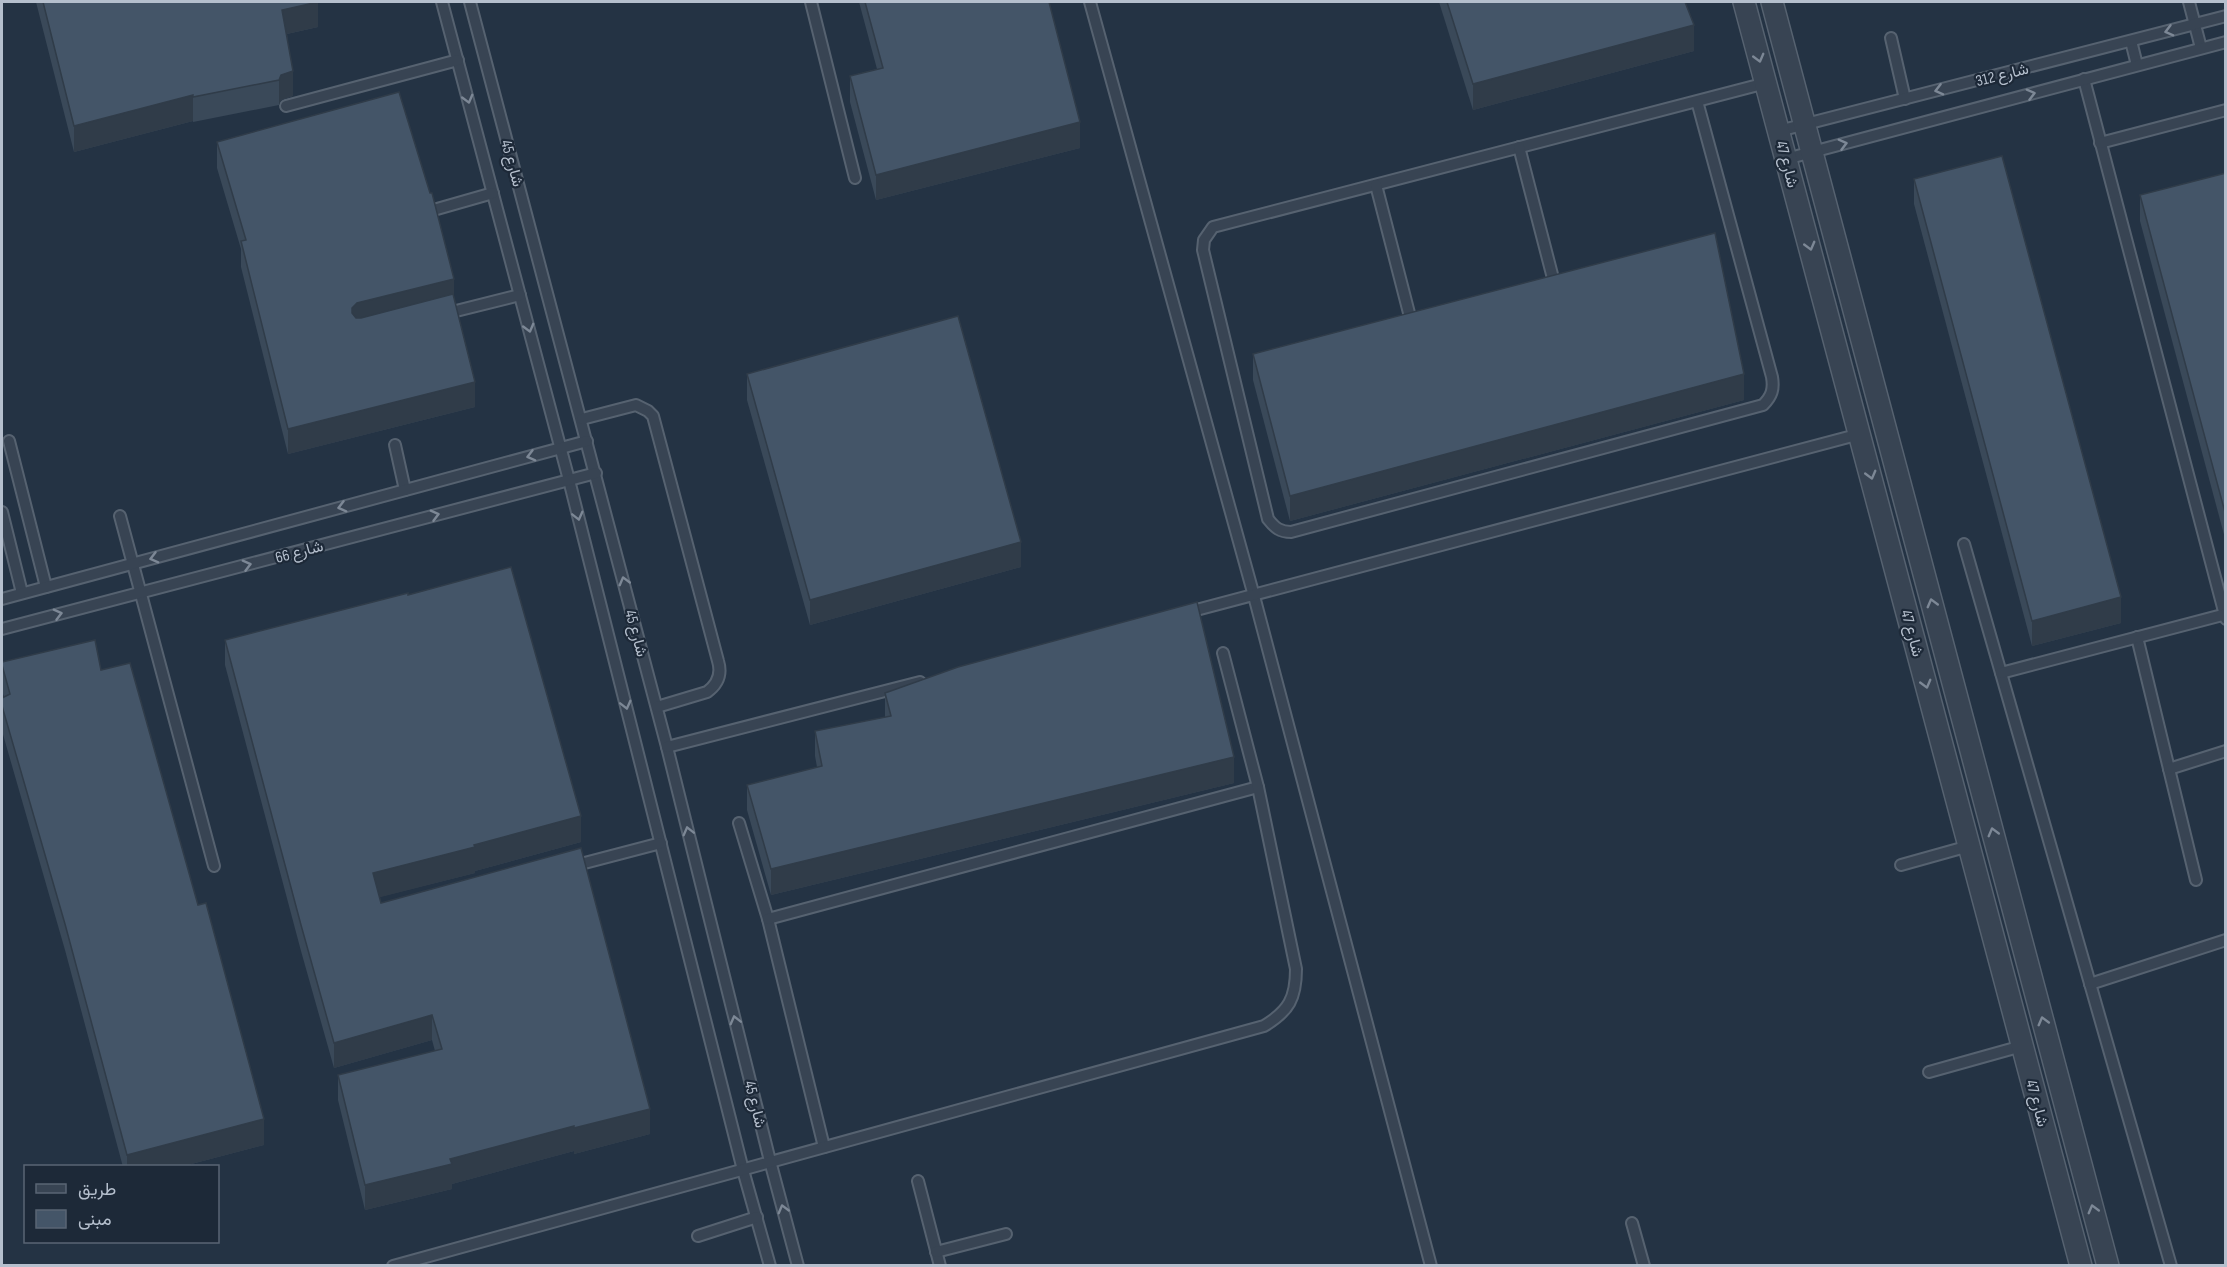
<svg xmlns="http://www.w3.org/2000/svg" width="2227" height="1267" font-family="'Sofia Sans Condensed',Vazirmatn,sans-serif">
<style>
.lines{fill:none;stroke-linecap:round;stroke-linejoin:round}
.lane-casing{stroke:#566270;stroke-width:14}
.street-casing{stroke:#566270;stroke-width:24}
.lane{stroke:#384453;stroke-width:10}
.street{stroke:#384453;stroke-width:21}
.wall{fill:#3a4959}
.shaded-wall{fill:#303c49}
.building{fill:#445568;stroke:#303c49;stroke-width:1.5}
.oneway{stroke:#7d8896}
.labels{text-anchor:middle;stroke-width:4.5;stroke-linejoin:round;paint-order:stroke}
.street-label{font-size:16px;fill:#b5bfcd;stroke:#1d2938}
</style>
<rect width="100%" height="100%" fill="#243344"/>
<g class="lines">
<g class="lane-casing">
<g id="lane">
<polyline points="442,2 569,480 743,1170 770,1266"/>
<polyline points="470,2 667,747 770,1161 798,1266"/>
<polyline points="811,2 855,178"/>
<polyline points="1090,2 1254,596 1431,1266"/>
<polyline points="2189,2 2201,48"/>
<polyline points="1891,38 1905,99"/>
<polyline points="2131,41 2137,65"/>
<polyline points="2084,79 2226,619"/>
<path d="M1697,101L1772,377C1774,389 1772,396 1763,405L1291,532C1280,532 1275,528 1268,519L1203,250L1204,240L1213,227L1766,83"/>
<polyline points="286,106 458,60"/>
<polyline points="1779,131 2226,16"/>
<polyline points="2100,143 2226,110"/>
<polyline points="1519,147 1555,286"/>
<polyline points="1786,159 2226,42"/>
<polyline points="1376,185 1409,313"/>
<polyline points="437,209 493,193"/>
<polyline points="444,314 520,295"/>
<path d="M582,419L636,405L648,411L653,416L718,661C722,674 718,684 707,692L657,707"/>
<polyline points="9,441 46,587"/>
<polyline points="395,445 405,490"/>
<polyline points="2,512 22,593"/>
<polyline points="120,516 214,866"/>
<polyline points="1964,544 2171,1266"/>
<polyline points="2,599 587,441"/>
<polyline points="1185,613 1860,434"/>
<polyline points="2,629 596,473"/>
<polyline points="2137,637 2196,880"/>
<polyline points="2001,673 2226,614"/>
<polyline points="667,747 920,682"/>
<polyline points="2169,769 2226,751"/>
<polyline points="739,823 768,919 824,1147"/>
<polyline points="1901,865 1969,846"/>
<polyline points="573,866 661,843"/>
<polyline points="768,919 1258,787"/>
<polyline points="2090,984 2226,940"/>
<polyline points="1929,1072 2022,1046"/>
<polyline points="918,1181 940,1266"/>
<polyline points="1632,1223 1644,1266"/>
<polyline points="698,1236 757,1217"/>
<polyline points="936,1252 1006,1234"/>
<path d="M393,1266L1264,1026C1289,1011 1296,998 1296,969L1258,787L1223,653"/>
</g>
</g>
<g class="street-casing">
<g id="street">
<polyline points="1744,2 2081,1266"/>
<polyline points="1772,2 2108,1266"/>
</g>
</g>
<use href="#lane" class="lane"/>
<use href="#street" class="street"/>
</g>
<g class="wall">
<polygon points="36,2 318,2 318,27 287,34 293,96 281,100 279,105 193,122 193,121 74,152"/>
<polygon points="859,2 1049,2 1080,148 876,200 850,102 850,76 877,69"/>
<polygon points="1439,2 1685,2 1694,51 1473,110"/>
<polygon points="217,142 454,300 475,407 288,454 241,267 241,249 217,168"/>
<polygon points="2226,173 2226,542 2140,221 2140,195"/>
<polygon points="1914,179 2121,623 2032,646 1914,204"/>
<polygon points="1253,354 1744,400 1290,521 1253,380"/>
<polygon points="747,374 1021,567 810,625 747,400"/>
<polygon points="408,595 581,842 475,871 475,873 379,897 381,903 650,1134 574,1154 574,1151 452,1184 452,1189 365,1210 338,1100 338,1075 435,1051 432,1040 334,1068 301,951 225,665 225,640"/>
<polygon points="2,662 101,670 264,1145 180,1167 123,1167 65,950 2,731 2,698 4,697 2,691"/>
<polygon points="885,693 1234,783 771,895 747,810 747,785 817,767 815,756 815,731 885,717"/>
</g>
<g class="shaded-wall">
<polygon points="318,2 318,27 282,35 282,10"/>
<polygon points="1694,25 1694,51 1473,110 1473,84"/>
<polygon points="293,71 293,96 281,100 279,105 279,80 281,75"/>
<polygon points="193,95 193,121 74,152 74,126"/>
<polygon points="1080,122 1080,148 876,200 876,175"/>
<polygon points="454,279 454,304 352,333 352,308 357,303"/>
<polygon points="1744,374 1744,400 1290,521 1290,496"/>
<polygon points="475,382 475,407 288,454 288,429"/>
<polygon points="1021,542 1021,567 810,625 810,600"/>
<polygon points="2121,597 2121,623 2032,646 2032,621"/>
<polygon points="1234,757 1234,783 771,895 771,869"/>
<polygon points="581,816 581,842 475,871 475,873 373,899 373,873"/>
<polygon points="432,1015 432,1040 334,1068 334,1043"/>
<polygon points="650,1109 650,1134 574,1154 574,1128"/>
<polygon points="264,1119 264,1145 180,1167 127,1167 127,1155"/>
<polygon points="574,1126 574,1151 452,1184 452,1189 365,1210 365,1185 450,1159"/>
</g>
<g class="building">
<polygon points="43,2 318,2 282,10 293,71 281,75 279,80 193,97 193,95 74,126"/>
<polygon points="865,2 1049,2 1080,122 876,175 850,76 883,68"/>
<polygon points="1447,2 1685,2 1694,25 1473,84"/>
<polygon points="399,92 430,193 432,193 454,279 357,303 352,308 352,313 356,318 361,318 453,294 475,382 288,429 241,241 246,240 217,142"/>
<polygon points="2002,156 2121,597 2032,621 1914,179"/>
<polygon points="2226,173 2226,516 2140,195"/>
<polygon points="1715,233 1744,374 1290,496 1253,354"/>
<polygon points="958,316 1021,542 810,600 747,374"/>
<polygon points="511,567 581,816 474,845 475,847 373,873 381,903 581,848 650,1109 574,1128 574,1126 450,1159 452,1164 365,1185 338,1075 442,1049 432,1015 334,1043 301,925 225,640 408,593 408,595"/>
<polygon points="1197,602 1234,757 771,869 747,785 822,766 815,731 891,716 885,693 958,667"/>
<polygon points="95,640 101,670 130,663 198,905 206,903 264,1119 127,1155 65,924 2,706 2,698 10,694 2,665 2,662"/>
</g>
<defs><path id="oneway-chevron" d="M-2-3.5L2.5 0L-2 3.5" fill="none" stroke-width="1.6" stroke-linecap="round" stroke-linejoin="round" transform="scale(1.5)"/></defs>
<g class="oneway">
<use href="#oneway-chevron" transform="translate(2169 31) rotate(165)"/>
<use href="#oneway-chevron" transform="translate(1759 58) rotate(75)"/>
<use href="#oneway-chevron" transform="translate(1939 90) rotate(166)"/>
<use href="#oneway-chevron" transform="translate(2031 94) rotate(-15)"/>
<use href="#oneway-chevron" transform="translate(468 99) rotate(75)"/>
<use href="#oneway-chevron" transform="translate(1843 144) rotate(-15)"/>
<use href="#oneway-chevron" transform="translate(1810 246) rotate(75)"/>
<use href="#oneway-chevron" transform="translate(529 328) rotate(75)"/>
<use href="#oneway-chevron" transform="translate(531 456) rotate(165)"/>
<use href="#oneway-chevron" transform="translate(1871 475) rotate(75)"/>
<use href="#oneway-chevron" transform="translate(342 507) rotate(165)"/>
<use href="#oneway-chevron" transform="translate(435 515) rotate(-15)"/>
<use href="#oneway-chevron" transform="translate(578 516) rotate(76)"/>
<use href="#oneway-chevron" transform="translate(154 558) rotate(165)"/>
<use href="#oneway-chevron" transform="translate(247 565) rotate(-15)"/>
<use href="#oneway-chevron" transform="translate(624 581) rotate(-105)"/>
<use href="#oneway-chevron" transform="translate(1932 603) rotate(-105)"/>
<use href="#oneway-chevron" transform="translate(58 614) rotate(-15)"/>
<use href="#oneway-chevron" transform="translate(1926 684) rotate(75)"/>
<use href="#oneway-chevron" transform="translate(626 705) rotate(76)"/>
<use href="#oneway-chevron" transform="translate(688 831) rotate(-104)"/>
<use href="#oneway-chevron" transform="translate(1993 832) rotate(-105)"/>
<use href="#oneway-chevron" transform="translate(735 1020) rotate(-104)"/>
<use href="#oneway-chevron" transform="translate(2043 1021) rotate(-105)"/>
<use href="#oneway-chevron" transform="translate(783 1209) rotate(-105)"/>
<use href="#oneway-chevron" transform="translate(2093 1209) rotate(-105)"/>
</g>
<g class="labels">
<g class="street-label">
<text transform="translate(2002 74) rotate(-14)" y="6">شارع 312</text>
<text transform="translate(513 163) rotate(75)" y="6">شارع 45</text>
<text transform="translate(1788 164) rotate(75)" y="6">شارع 47</text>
<text transform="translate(299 551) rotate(-15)" y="6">شارع 66</text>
<text transform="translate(637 633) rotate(75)" y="6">شارع 45</text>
<text transform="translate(1913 633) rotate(75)" y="6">شارع 47</text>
<text transform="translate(2038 1103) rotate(75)" y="6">شارع 47</text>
<text transform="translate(756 1104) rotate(76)" y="6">شارع 45</text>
</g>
</g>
<rect width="2227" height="1267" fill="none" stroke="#b5bfcd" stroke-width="6"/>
<rect x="24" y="1165" width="195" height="78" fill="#1d2938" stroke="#5a6574" stroke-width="1.5"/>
<rect x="36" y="1184" width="30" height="9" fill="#384453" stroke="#5a6574" stroke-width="1.5"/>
<text x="78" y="1195" font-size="18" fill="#b5bfcd">طريق</text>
<rect x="36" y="1210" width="30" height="18" fill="#445568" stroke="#5a6574" stroke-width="1.5"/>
<text x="78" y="1225" font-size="18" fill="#b5bfcd">مبنى</text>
</svg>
